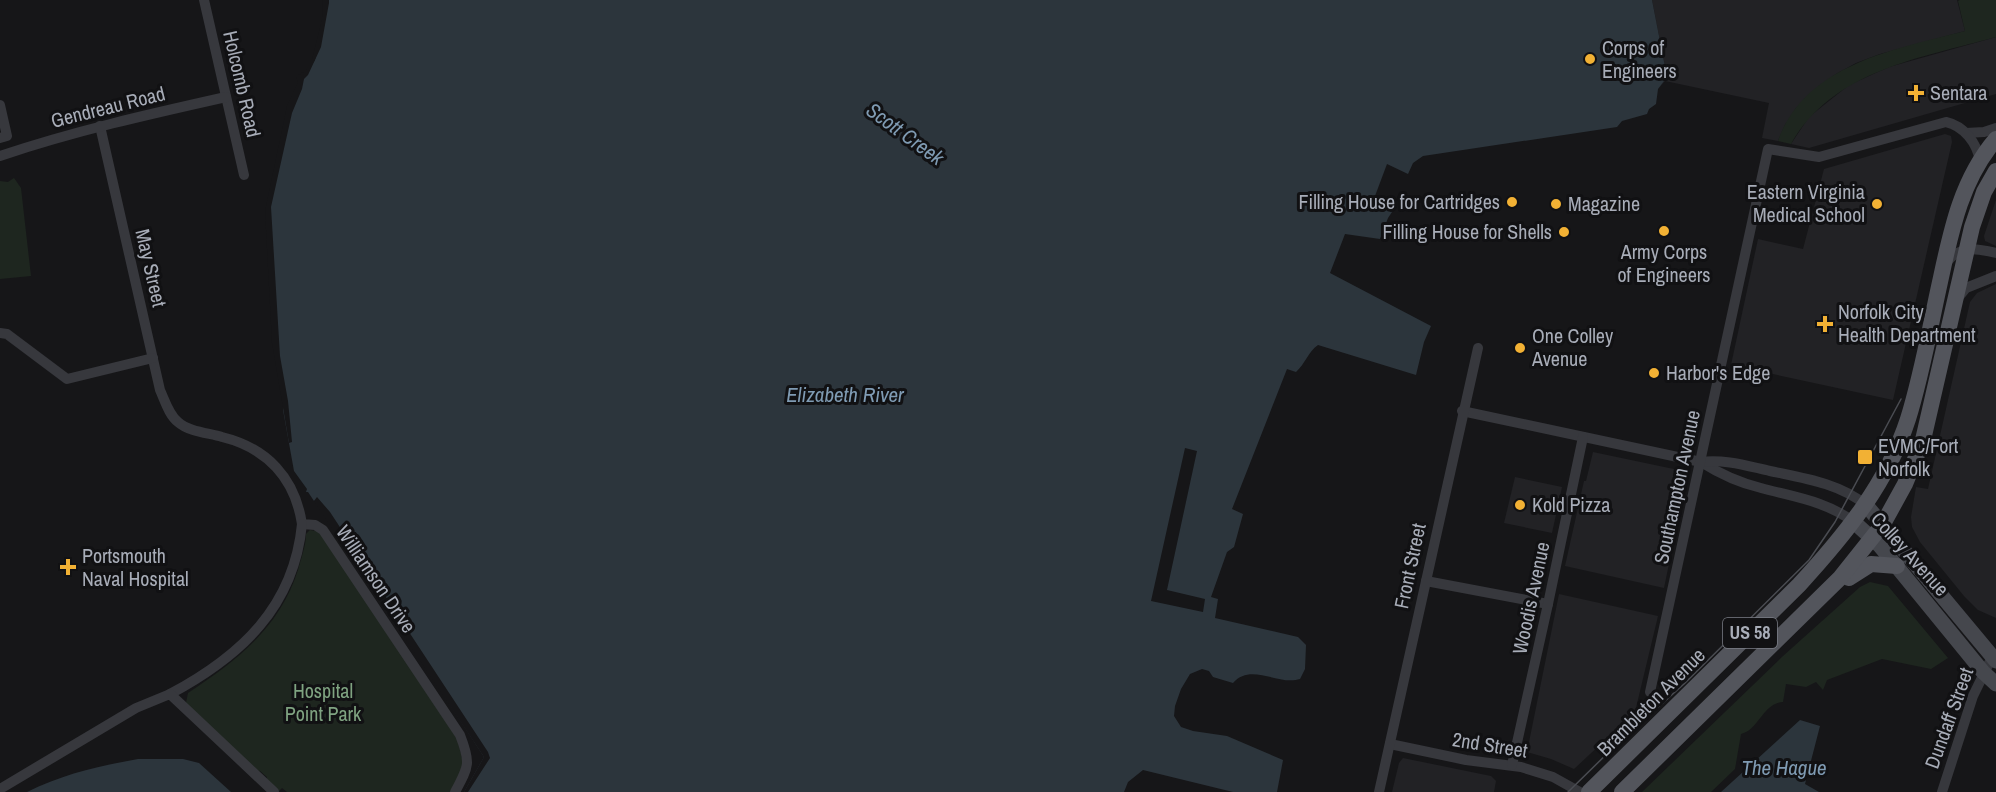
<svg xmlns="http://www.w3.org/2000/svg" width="1996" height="792" font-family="'Archivo Narrow',sans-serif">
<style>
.built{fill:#222225}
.green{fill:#1e261f}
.water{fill:#2c353c}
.pier{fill:#161618}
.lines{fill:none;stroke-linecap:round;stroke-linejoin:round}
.minor{stroke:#37383d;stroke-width:10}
.secondary{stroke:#45474d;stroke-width:15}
.primary{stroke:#53555c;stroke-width:16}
.tram{stroke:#4a4c52;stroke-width:1.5}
.poi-dot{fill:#f2b134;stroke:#111113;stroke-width:2}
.labels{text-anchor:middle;stroke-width:6;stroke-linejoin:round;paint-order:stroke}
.shield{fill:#111113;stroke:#7b7e86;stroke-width:1.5}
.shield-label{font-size:18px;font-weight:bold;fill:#a8adb8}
.poi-label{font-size:20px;fill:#a8adb8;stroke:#111113;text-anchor:start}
.street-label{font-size:20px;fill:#a8adb8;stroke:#111113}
.park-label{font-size:20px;fill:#7fa381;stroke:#111113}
.water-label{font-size:21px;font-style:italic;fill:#7f9bb3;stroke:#111113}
</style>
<rect width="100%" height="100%" fill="#161618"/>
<g class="built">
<polygon points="1652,0 1957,0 1965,31 1880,54 1856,63 1836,74 1816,89 1796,108 1785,125 1778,141 1762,138 1769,103 1665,81 1658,89 1667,77"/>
<polygon points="1996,37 1996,94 1809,148 1791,144 1809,117 1849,85 1889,67"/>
<polygon points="1945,134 1951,136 1952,142 1893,400 1731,365 1758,239 1803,249 1824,169"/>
<polygon points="1996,200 1996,246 1985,241 1984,236"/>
<polygon points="1996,284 1996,618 1978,610 1964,596 1920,542 1912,527 1911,517 1916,487 1928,489 1970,302 1977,293"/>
<polygon points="1593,452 1688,472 1664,588 1565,566 1584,481 1586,481"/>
<polygon points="1515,477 1562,487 1552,533 1504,523"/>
<polygon points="1559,594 1658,616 1635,712 1574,769 1551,759 1527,752"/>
<polygon points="1403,758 1491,776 1496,781 1494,792 1392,792 1399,763"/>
</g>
<g class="green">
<path d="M1960,0H1996V37C1921,58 1833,70 1791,144L1778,141C1805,64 1896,49 1965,31L1958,1Z"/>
<polygon points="14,178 21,188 31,276 0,279 0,181 8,182"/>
<path d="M310,530L320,532L458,740L464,767L450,792H287L282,788L278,792L266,781L267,777L260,771L254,770L186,703L188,693C237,660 279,629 298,570C301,558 306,546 306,534Z"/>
<path d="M1870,582L1888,586L1948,658L1931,669L1882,659L1827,680L1823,690L1816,682L1806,687L1786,684L1783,702C1763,703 1758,731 1741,734L1735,769L1711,792H1642L1783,656L1860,587Z"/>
</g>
<g class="water">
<path d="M326,0H1652L1667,77L1658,89L1656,104L1649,109L1647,114L1622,121L1617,127L1423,156L1413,163L1408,174L1387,164L1372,204L1376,206L1378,203L1394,209L1388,218L1380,239L1345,234L1330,273L1431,326L1424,342L1416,375L1318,345C1308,352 1305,364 1296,372L1287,369L1232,509L1243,514L1234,547L1227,552L1211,597L1218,599L1215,618L1298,637L1306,645L1305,669L1300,679C1278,686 1251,662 1233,683L1213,677L1209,671L1202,669L1190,674L1181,689L1175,706L1174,716L1181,727L1193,731L1227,736L1283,760L1277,792H1233L1143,770L1128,782L1124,792H464L484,757L316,500L314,501L308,492H306L307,489L294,471L283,410L285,399L275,343L268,211L286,125L301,80L315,60Z"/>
<polygon points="1800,720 1820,726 1805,784 1819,792 1721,792"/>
<path d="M138,759H183L199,763L231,792H27C63,774 99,766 138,759Z"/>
</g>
<g class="pier">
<polygon points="323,0 329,0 329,3 321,47 308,75 304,79 302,89 292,113 271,207 280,356 288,401 292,442 289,443 272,343 265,211 287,106 298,82 296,77 306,70 312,59 322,20"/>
<polygon points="1185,448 1197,451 1167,590 1205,599 1203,612 1151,601"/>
<polygon points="317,497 330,512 488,752 490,758 468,792 464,792 484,757 314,501"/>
</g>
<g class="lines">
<g class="minor">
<polyline points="204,0 244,175"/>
<polyline points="0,105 7,136 0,138"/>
<path d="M100,126L160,390C165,401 169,415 178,422C189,432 209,433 222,437C267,448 295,478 302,524L315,525L323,530L460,735C471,763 469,766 455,792"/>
<polyline points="1966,133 1984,132 1996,128"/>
<path d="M0,156C74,131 150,114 226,97"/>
<path d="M1946,263C1960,245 1976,248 1996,253"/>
<polyline points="1957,299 1966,288 1996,276"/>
<polyline points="0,333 7,334 67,379 153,358"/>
<path d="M1462,411L1701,462C1720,474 1740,483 1761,488C1794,497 1826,501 1854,522"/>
<path d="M1701,462C1725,459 1747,466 1770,471C1803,478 1839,483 1866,505"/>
<polyline points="1426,581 1548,604"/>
<path d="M1650,692L1768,149L1819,157L1946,122C1964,126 1977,143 1980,161"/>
<path d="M170,694C241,656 294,607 302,524"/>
<polyline points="1390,744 1466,760 1521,767 1553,777 1580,792"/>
<polyline points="1512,765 1548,604 1583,437"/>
<polyline points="0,789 136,708 170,694 274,792"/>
<polyline points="1379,792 1478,348"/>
<polyline points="1942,792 1973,696 1992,657"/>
</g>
<g class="secondary">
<polyline points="1866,505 1996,661"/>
<polyline points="1854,522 1880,546 1983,672 1996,684"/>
</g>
<g class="primary">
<polyline points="1849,578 1871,564 1897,566"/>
<path d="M1589,792L1799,585C1844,536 1887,484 1908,419C1922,374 1930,327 1940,282C1951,231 1961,180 1996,139"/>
<polyline points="1622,792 1840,578 1883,524 1905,484 1923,440 1972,227 1984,192 1996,171"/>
</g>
<polyline class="tram" points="1568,792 1618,743 1684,684 1809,560 1835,522 1901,399"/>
</g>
<g class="poi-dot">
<circle cx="1590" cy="59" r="6"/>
<path d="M1913 84h6v6h6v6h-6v6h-6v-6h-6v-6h6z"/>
<circle cx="1512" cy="202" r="6"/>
<circle cx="1556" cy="204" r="6"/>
<circle cx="1877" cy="204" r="6"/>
<circle cx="1664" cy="231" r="6"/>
<circle cx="1564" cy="232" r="6"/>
<path d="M1822 315h6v6h6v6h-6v6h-6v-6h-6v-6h6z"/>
<circle cx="1520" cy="348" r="6"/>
<circle cx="1654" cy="373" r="6"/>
<rect x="1857" y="449" width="16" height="16" rx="3"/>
<circle cx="1520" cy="505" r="6"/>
<path d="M65 558h6v6h6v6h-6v6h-6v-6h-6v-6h6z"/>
</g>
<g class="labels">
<rect class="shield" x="1723" y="618" width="54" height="30" rx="4.5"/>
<g class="shield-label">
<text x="1750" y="639">US 58</text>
</g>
<g class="poi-label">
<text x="1602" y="55">Corps of<tspan x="1602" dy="23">Engineers</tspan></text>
<text x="1930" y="100">Sentara</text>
<text x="1865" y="199" text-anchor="end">Eastern Virginia<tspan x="1865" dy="23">Medical School</tspan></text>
<text x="1500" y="209" text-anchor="end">Filling House for Cartridges</text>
<text x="1568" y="211">Magazine</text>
<text x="1552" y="239" text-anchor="end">Filling House for Shells</text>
<text x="1664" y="259" text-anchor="middle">Army Corps<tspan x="1664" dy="23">of Engineers</tspan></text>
<text x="1838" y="319">Norfolk City<tspan x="1838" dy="23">Health Department</tspan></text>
<text x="1532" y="343">One Colley<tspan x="1532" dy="23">Avenue</tspan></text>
<text x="1666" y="380">Harbor's Edge</text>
<text x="1878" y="453">EVMC/Fort<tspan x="1878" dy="23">Norfolk</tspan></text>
<text x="1532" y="512">Kold Pizza</text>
<text x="82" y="563">Portsmouth<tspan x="82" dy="23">Naval Hospital</tspan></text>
</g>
<g class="street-label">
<text transform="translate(242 84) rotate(77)" y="7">Holcomb Road</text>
<text transform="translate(108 107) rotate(-14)" y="7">Gendreau Road</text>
<text transform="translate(151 268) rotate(77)" y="7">May Street</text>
<text transform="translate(1677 487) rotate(-78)" y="7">Southampton Avenue</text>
<text transform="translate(1910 554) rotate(48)" y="7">Colley Avenue</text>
<text transform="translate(1410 566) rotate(-78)" y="7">Front Street</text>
<text transform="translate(376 579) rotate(56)" y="7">Williamson Drive</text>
<text transform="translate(1531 598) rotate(-78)" y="7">Woodis Avenue</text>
<text transform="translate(1651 702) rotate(-45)" y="7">Brambleton Avenue</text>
<text transform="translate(1949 718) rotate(-70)" y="7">Dundaff Street</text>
<text transform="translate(1490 745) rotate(9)" y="7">2nd Street</text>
</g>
<g class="park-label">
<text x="323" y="698">Hospital<tspan x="323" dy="23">Point Park</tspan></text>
</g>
<g class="water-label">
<text transform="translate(905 134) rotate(36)" y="7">Scott Creek</text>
<text x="845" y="402">Elizabeth River</text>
<text x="1784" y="775">The Hague</text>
</g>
</g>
</svg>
